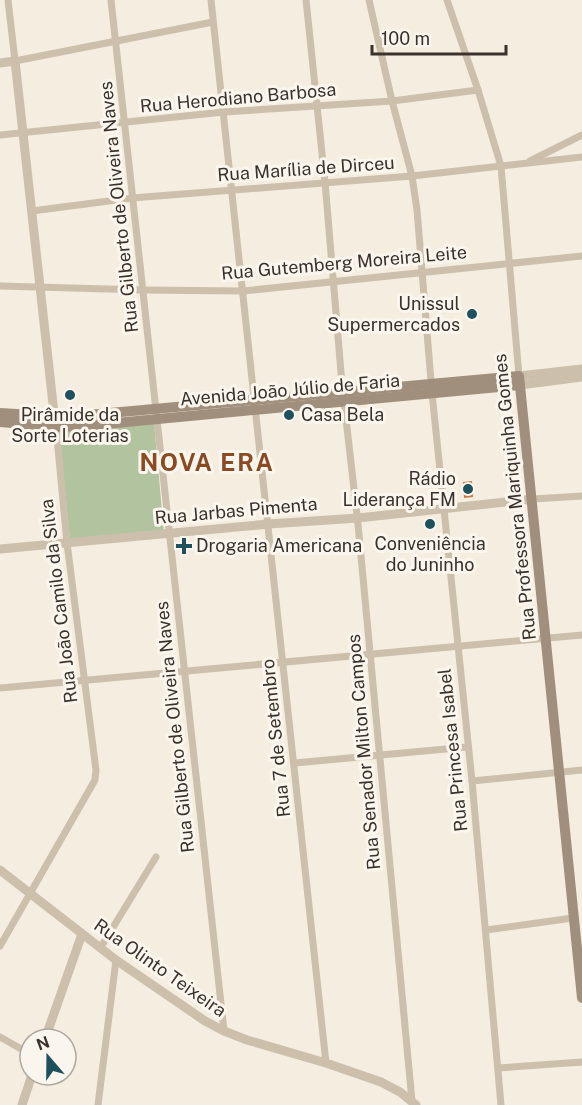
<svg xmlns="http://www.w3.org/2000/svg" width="582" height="1105" font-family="'Public Sans',sans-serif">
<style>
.green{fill:#b2c39f}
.building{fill:#c77b4b}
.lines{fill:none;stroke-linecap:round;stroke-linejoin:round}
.minor{stroke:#ccbfab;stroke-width:7}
.tertiary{stroke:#ccbfab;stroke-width:9}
.secondary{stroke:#a08f7c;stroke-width:10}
.poi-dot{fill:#1f505d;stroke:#fbf6ed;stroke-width:2}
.labels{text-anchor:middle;stroke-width:6;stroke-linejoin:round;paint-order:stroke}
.street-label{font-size:18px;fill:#3a322b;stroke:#fbf6ed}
.poi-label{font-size:18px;fill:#3a322b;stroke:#fbf6ed;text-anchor:end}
.district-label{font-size:24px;font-weight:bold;letter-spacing:1.5px;fill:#8a4a22;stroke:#fbf6ed}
</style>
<rect width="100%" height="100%" fill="#f4ede0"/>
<polygon class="green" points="154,422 164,533 70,540 59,429"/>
<polygon class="building" points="472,481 473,497 464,498 463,482"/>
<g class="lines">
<g class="minor">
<polyline points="8,0 15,61 213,22"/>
<polyline points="111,0 224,1031"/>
<polyline points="211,0 326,1063"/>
<polyline points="306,0 325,182 342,384 358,524 412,1101"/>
<polyline points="369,0 392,101 412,176 417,210 432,393 472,781 501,1105"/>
<polyline points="447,0 478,90 501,166 519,376"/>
<polyline points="0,135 224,112 392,101 478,90"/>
<polyline points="530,161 582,135"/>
<polyline points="32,211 132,198 412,176 582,157"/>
<polyline points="0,286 143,290 243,291 582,256"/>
<polyline points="533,499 582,496"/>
<polyline points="0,688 582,635"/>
<polyline points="295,763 467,747"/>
<polyline points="472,781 582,770"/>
<polyline points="486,930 573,918"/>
<polyline points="0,946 95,780 96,770 67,543 56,427"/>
<polyline points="101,947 156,857"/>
<polyline points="0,1037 30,1054"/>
<polyline points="498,1068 582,1062"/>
<polyline points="98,1105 116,960"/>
</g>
<g class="tertiary">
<polyline points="0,63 15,61 55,422"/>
<polyline points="519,376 582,369"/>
<polyline points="520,385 582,377"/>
<polyline points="0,549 269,524 358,518 533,499"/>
<polyline points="0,870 116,960 205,1021 224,1031 247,1040 326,1063 381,1082 400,1092 416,1105"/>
<polyline points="45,1039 82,934"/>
<polyline points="22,1105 32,1075"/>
</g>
<g class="secondary">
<polyline points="0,413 66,417 519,376 582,998"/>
<polyline points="0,422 56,427 84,426 520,385"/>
</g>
</g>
<g class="poi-dot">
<circle cx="472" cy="314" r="6"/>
<circle cx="70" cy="395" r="6"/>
<circle cx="289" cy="415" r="6"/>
<circle cx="468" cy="489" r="6"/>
<circle cx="430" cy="524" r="6"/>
<path d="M181 537h6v6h6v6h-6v6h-6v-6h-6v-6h6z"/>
</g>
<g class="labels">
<g class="street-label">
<text transform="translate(238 98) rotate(-5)" y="6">Rua Herodiano Barbosa</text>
<text transform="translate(306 169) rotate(-4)" y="6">Rua Marília de Dirceu</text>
<text transform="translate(119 207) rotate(-96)" y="6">Rua Gilberto de Oliveira Naves</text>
<text transform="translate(344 263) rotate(-5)" y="6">Rua Gutemberg Moreira Leite</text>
<text transform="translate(290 390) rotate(-5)" y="6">Avenida João Júlio de Faria</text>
<text transform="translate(515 497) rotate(-96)" y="6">Rua Professora Mariquinha Gomes</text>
<text transform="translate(236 511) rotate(-5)" y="6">Rua Jarbas Pimenta</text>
<text transform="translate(59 601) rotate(-97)" y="6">Rua João Camilo da Silva</text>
<text transform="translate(175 727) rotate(-96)" y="6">Rua Gilberto de Oliveira Naves</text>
<text transform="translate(276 738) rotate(-96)" y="6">Rua 7 de Setembro</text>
<text transform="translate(453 750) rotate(-96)" y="6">Rua Princesa Isabel</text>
<text transform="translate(364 752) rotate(-95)" y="6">Rua Senador Milton Campos</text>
<text transform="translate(160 968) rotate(35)" y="6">Rua Olinto Teixeira</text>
</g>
<g class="poi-label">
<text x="460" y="310">Unissul<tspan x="460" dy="21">Supermercados</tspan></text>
<text x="70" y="421" text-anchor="middle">Pirâmide da<tspan x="70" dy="21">Sorte Loterias</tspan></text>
<text x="301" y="421" text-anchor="start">Casa Bela</text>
<text x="456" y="485">Rádio<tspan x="456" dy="21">Liderança FM</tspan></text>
<text x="430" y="550" text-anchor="middle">Conveniência<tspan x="430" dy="21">do Juninho</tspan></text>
<text x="196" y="552" text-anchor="start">Drogaria Americana</text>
</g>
<g class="district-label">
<text x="207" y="471">NOVA ERA</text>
</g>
</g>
<g transform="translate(48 1057) rotate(340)"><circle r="28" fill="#fbf6ed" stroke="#aea89f" stroke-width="1.5"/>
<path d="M0-4.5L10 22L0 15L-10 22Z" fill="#1f505d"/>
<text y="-9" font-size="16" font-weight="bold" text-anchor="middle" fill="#3a322b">N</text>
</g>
<path d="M372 45v9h134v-9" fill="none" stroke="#3a322b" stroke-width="3"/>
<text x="381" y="45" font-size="18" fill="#3a322b" stroke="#fbf6ed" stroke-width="4.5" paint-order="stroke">100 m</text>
</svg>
